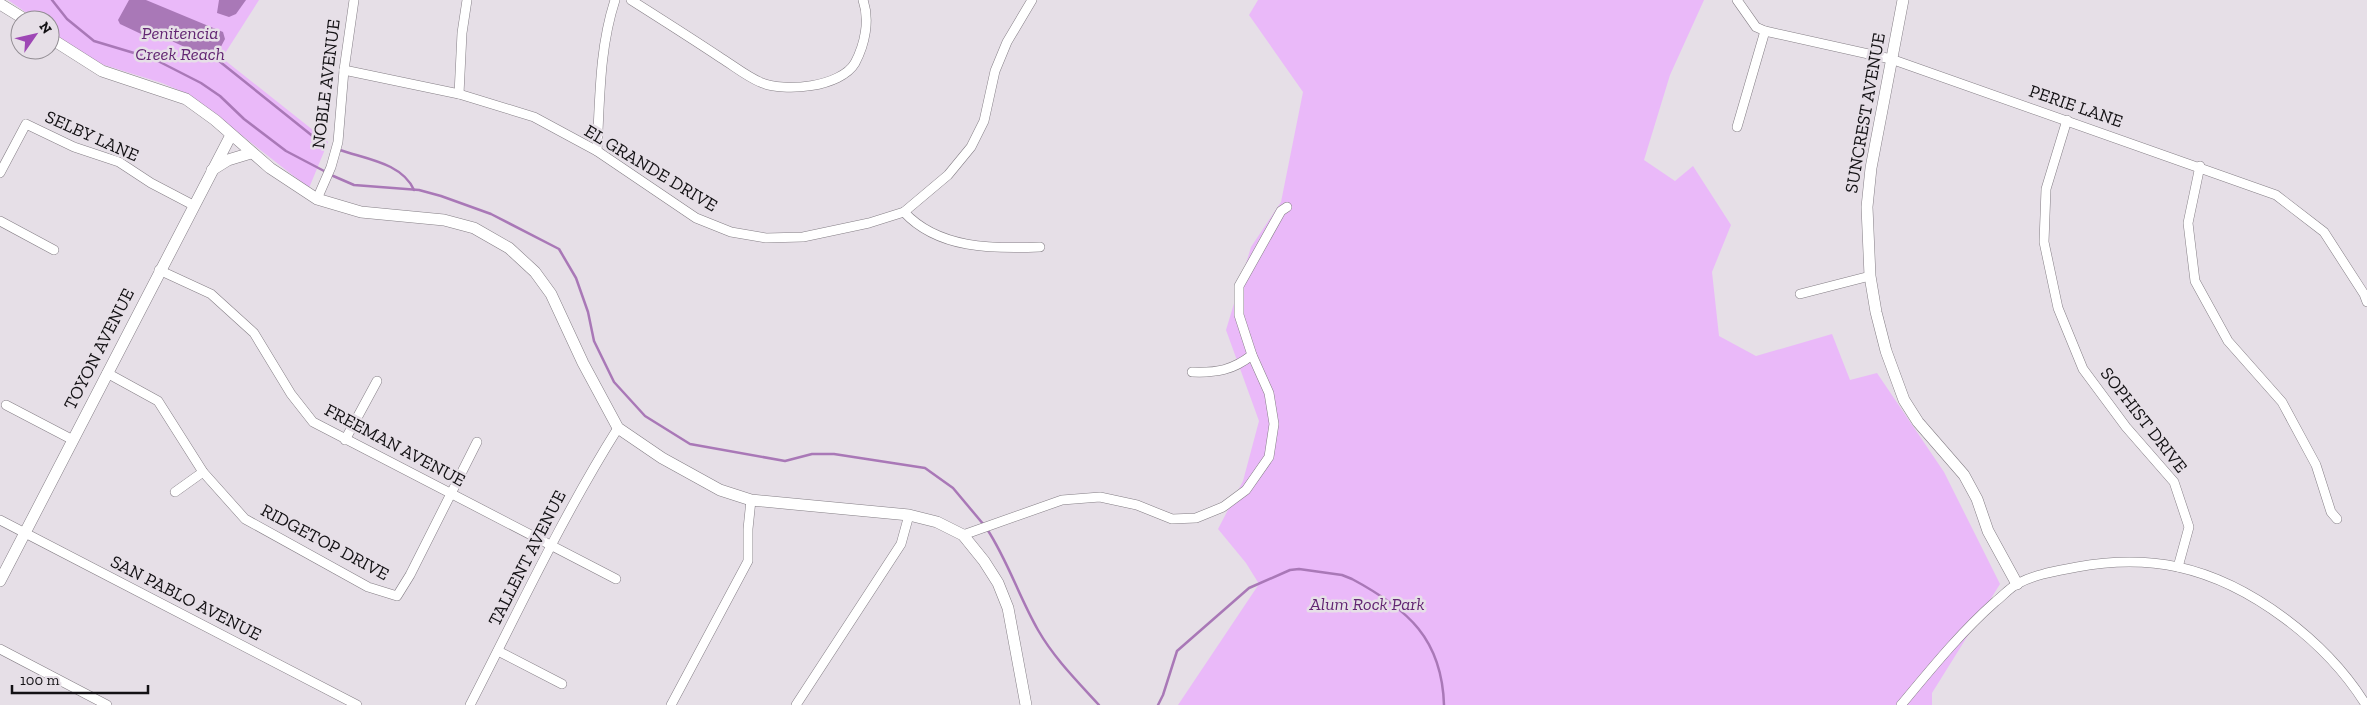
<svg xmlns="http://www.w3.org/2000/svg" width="2367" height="705" font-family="'Zilla Slab',serif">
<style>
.green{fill:#eab9f9}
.water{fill:#a978b7}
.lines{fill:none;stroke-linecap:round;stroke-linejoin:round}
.stream{stroke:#a978b7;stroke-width:2.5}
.minor-casing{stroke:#847e85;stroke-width:10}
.tertiary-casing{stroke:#847e85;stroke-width:12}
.minor{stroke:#fff;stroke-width:9}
.tertiary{stroke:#fff;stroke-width:11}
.labels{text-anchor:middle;stroke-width:5;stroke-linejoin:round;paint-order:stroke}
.park-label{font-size:18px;font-style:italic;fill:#622572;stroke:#e6dfe7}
.street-label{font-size:18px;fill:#131114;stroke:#e6dfe7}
</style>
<rect width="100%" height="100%" fill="#e6dfe7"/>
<g class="green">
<polygon points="8,0 259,0 222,58 328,142 309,188 190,95 162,83 101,64 78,51 50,30 50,20 37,20"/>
<polygon points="1258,0 1704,0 1670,75 1644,160 1675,181 1693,166 1731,225 1712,272 1719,336 1756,356 1832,334 1850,380 1877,373 1944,472 2000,584 1932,693 1932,705 1178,705 1259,584 1246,563 1218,529 1243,481 1259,421 1226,330 1251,247 1281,202 1303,92 1249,15"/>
</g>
<g class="water">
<polygon points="129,0 146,0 223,32 225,39 215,58 207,54 200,54 165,38 156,41 120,24 118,20"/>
<polygon points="219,0 246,0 236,14 229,17 217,13"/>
</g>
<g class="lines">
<g class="stream">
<polyline points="52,0 67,19 94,41 154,59 201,83 220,96 244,119 286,151 326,172"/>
<polyline points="214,57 320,142"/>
<path d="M340,150C366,159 402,163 414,190"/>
<polyline points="331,175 354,185 419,190 441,196 491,214 559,249 576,278 588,312 594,341 614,382 645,416 690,444 785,461 812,454 834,454 925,468 953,488 984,525"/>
<path d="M987,529C1008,561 1019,597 1038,630C1054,658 1077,681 1099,705"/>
<path d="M1158,705L1163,695L1177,651L1249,588L1290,570L1299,569L1342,575L1352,579C1408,609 1442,639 1444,705"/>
</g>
<g class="minor-casing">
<g id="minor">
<path d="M631,0C661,19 691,38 721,58C734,66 746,76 760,82C784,93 841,87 855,63C865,44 870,20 863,0"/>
<polyline points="1737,0 1756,27 1765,31 1891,59 2276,195 2324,232 2364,294 2367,302"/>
<polyline points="344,70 459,94 534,117 597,151 696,218 731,232 766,238 803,237 869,223 904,212 948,175 971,147 984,121 995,71 1007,42 1032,0"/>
<polyline points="459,94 462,33 467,0"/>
<polyline points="2067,120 2046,189 2044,242 2058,308 2083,369 2126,427 2174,482 2189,527 2178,567"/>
<polyline points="1737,127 1765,31"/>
<path d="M597,151C600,100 599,49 615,0"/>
<polyline points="2200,166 2188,223 2195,281 2228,341 2282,402 2316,465 2331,512 2337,519"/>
<polyline points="0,173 26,124 74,147 119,162 151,183 193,205"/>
<polyline points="317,199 331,167 338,142 344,70 354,0"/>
<path d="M904,212C938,249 993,249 1040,247"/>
<polyline points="0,221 54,250"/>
<polyline points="159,270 211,294 254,333 291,394 313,422 616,579"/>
<polyline points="1800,294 1870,276"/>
<path d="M1192,372C1217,373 1233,370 1252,355"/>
<polyline points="107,373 158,401 203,472 245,519 368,587 397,596 410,575 477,442"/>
<polyline points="6,405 73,440"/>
<polyline points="345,440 377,381"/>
<polyline points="175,492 203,472"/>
<polyline points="0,520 357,705"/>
<polyline points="963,535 1062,500 1100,497 1137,505 1172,519 1196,518 1223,507 1246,490 1269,457 1274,424 1269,393 1252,355 1239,315 1239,286 1281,211 1287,207"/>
<polyline points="0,649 107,705"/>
<polyline points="498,651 562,684"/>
<path d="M470,705C518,612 562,517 618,428"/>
<polyline points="671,705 748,561 748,529 751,500"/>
<polyline points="796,705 901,544 909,515"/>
<path d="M1901,705C1931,669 1960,633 1995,602C2003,596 2010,587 2019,583C2036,574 2057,571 2077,567C2110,561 2145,560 2178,567C2251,583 2327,642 2366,705"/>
</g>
</g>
<g class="tertiary-casing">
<g id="tertiary">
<polyline points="1903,0 1871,168 1867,207 1870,276 1876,312 1886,351 1904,400 1918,422 1964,475 1977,499 1988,531 2017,584"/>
<polyline points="0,4 26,20"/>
<polyline points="50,38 102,71 186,99 215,120 270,168 317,199 361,212 444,220 474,228 509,248 535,272 551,294 583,363 618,428 662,458 720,490 751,500 909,515 937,522 963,535 984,561 998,583 1008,608 1026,705"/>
<polyline points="212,170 228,160 251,153"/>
<polyline points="0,581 231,135"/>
</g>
</g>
<use href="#minor" class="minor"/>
<use href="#tertiary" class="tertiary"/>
</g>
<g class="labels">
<g class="park-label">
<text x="180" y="39">Penitencia<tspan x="180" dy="21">Creek Reach</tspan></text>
<text x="1367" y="610">Alum Rock Park</text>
</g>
<g class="street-label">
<text transform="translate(326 84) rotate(-83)" y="6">NOBLE AVENUE</text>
<text transform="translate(2076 106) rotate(19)" y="6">PERIE LANE</text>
<text transform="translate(1865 113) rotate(-80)" y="6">SUNCREST AVENUE</text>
<text transform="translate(92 136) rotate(24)" y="6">SELBY LANE</text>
<text transform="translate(651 168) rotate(31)" y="6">EL GRANDE DRIVE</text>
<text transform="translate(99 349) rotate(-63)" y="6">TOYON AVENUE</text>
<text transform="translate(2144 420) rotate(52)" y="6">SOPHIST DRIVE</text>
<text transform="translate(395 445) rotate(28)" y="6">FREEMAN AVENUE</text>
<text transform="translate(325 542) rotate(28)" y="6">RIDGETOP DRIVE</text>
<text transform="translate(527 558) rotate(-63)" y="6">TALLENT AVENUE</text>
<text transform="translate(186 598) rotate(27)" y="6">SAN PABLO AVENUE</text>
</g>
</g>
<g transform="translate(35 35) rotate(56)"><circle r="24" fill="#e6dfe7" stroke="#928d93"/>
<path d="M0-4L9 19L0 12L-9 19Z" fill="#9e47b5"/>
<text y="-8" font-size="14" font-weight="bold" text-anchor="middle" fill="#131114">N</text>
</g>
<path d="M12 685v8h136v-8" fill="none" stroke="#131114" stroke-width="2.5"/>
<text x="20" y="685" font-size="15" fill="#131114" stroke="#e6dfe7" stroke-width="4" paint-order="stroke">100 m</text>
</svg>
